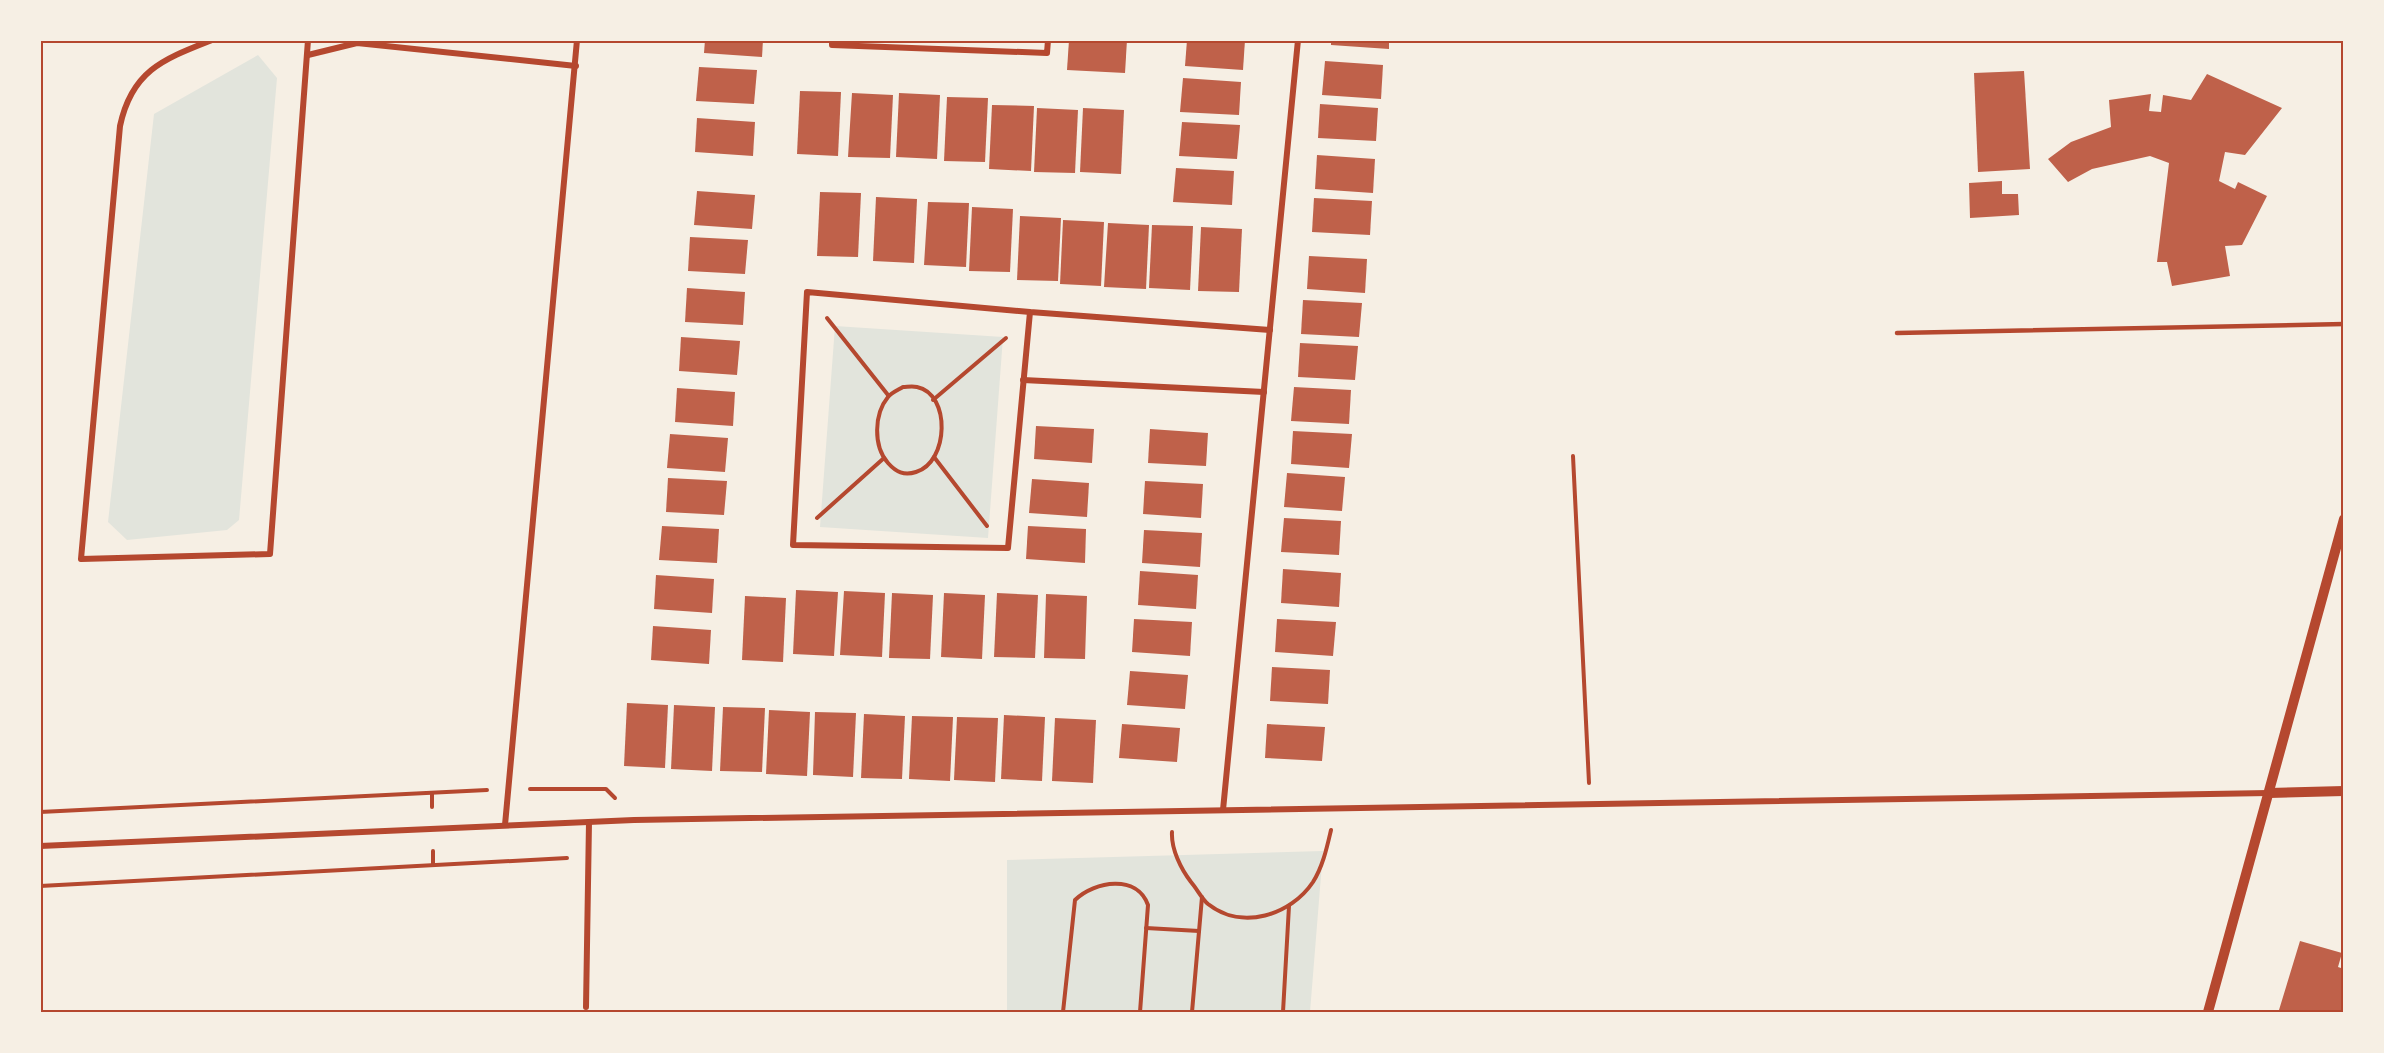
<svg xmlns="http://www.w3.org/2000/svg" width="2384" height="1053" font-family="Quicksand,sans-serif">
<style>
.green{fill:#e2e4dc}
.building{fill:#bf614a}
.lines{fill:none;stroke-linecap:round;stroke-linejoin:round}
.path{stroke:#b5482f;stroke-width:4}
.service{stroke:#b5482f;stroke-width:4.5}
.minor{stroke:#b5482f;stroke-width:6}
.tertiary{stroke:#b5482f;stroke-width:10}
.neatline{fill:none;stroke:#b5482f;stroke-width:2}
</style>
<rect width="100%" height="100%" fill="#f6efe4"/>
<g class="green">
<polygon points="258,55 277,78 239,520 227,530 127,540 108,522 154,114"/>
<polygon points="835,326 1003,337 988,538 820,527"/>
<polygon points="1323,851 1310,1012 1007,1012 1007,860"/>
</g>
<g class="building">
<polygon points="705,40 763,40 762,57 704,53"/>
<polygon points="1069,40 1127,40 1125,73 1067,70"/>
<polygon points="1187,40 1245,40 1243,70 1185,66"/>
<polygon points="1331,40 1389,40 1389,49 1331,45"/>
<polygon points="1325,61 1383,65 1381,99 1322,95"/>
<polygon points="699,67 757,70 754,104 696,101"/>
<polygon points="2024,71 2030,169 1978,172 1974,73"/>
<polygon points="2207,74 2282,108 2245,155 2225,152 2219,181 2235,189 2238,182 2267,196 2242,245 2225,246 2230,276 2172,286 2167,262 2157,262 2169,163 2150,156 2092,169 2068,182 2048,159 2071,142 2111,127 2109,100 2151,94 2149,111 2161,112 2163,95 2191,100"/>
<polygon points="1183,78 1241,82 1239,115 1180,112"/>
<polygon points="800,91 841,92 838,156 797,154"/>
<polygon points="852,93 893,95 890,158 848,157"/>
<polygon points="899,93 940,95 937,159 896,157"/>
<polygon points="947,97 988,98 985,162 944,161"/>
<polygon points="1320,104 1378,108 1376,141 1318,138"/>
<polygon points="992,105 1034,106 1031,171 989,169"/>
<polygon points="1037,108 1078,110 1075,173 1034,172"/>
<polygon points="1083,108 1124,110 1121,174 1080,172"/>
<polygon points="697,118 755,122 753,156 695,152"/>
<polygon points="1182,122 1240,125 1237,159 1179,156"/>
<polygon points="1317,155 1375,159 1373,193 1315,189"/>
<polygon points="1176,168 1234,171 1232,205 1173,202"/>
<polygon points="2002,181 2002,194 2018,194 2019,215 1970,218 1969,183"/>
<polygon points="697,191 755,195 752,229 694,225"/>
<polygon points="820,192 861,193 858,257 817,256"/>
<polygon points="876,197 917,199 914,263 873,261"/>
<polygon points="1314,198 1372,201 1370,235 1312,232"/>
<polygon points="928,202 969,203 966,267 924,265"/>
<polygon points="972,207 1013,209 1010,272 969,271"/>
<polygon points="1020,216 1061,218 1058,281 1017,280"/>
<polygon points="1063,220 1104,222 1101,286 1060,284"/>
<polygon points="1108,223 1149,225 1146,289 1104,287"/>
<polygon points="1152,225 1193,226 1190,290 1149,288"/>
<polygon points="1201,227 1242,229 1239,292 1198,291"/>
<polygon points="690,237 748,240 745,274 688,271"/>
<polygon points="1309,256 1367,259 1365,293 1307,289"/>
<polygon points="687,288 745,292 743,325 685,322"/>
<polygon points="1303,300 1362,303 1359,337 1301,334"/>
<polygon points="681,337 740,341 737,375 679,371"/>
<polygon points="1300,343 1358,346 1355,380 1298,377"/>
<polygon points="1294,387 1351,390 1349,424 1291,421"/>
<polygon points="677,388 735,392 733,426 675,422"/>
<polygon points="1036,426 1094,429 1092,463 1034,459"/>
<polygon points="1150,429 1208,433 1206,466 1148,463"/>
<polygon points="1293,431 1352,434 1349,468 1291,464"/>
<polygon points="670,434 728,438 725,472 667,468"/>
<polygon points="1287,473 1345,477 1342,511 1284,507"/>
<polygon points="668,478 727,481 724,515 666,512"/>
<polygon points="1032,479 1089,483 1087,517 1029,513"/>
<polygon points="1145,481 1203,484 1201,518 1143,514"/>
<polygon points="1284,518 1341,521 1339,555 1281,552"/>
<polygon points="662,526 719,529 717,563 659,560"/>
<polygon points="1028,526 1086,529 1085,563 1026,559"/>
<polygon points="1144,530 1202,533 1200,567 1142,563"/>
<polygon points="1283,569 1341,573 1339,607 1281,603"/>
<polygon points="1140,571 1198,575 1196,609 1138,605"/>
<polygon points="656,575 714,579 712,613 654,609"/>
<polygon points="796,590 838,592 834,656 793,654"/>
<polygon points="844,591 885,593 882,657 840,655"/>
<polygon points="892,593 933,595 930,659 889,658"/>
<polygon points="944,593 985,595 982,659 941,657"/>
<polygon points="997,593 1038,595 1035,658 994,657"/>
<polygon points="1046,594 1087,596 1085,659 1044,658"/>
<polygon points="745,596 786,598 783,662 742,660"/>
<polygon points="1134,619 1192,622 1190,656 1132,652"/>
<polygon points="1277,619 1336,622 1333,656 1275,652"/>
<polygon points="653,626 711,630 709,664 651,660"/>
<polygon points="1272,667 1330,670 1328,704 1270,701"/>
<polygon points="1130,671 1188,675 1185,709 1127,705"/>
<polygon points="627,703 668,705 665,768 624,766"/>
<polygon points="674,705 715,707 712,771 671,769"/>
<polygon points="723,707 765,708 762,772 720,771"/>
<polygon points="769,710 810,712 807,776 766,774"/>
<polygon points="815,712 856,713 853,777 813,775"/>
<polygon points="864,714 905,716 902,779 861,778"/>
<polygon points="1004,715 1045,717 1042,781 1001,779"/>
<polygon points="912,716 953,717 950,781 909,779"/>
<polygon points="957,717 998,718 995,782 954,780"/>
<polygon points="1055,718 1096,720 1093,783 1052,781"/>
<polygon points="1122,724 1180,728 1177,762 1119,758"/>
<polygon points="1267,724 1325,727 1322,761 1265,758"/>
<polygon points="2300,941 2342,953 2338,967 2344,969 2344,1012 2287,1012 2279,1010"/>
</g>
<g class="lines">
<g class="path">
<polyline points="827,318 888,395"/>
<path d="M903,387C907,387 912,386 917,387C951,394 949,462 916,472C904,476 896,472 888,463C873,446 874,414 888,397C891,393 898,390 903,387Z"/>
<polyline points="933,400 1006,338"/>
<polyline points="1573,456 1589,783"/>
<polyline points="934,457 987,526"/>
<polyline points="817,518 884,458"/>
<polyline points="530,789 606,789 615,798"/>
<polyline points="432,793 432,807"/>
<polyline points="40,812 487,790"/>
<path d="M1172,832C1171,849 1181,869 1191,882C1197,889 1202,899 1208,904C1242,931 1291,915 1313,882C1323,866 1327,847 1331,830"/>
<polyline points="433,851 433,865"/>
<polyline points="40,886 567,858"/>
<polyline points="1146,928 1199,931"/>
<path d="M1063,1012L1075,900C1095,881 1137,874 1148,905L1140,1012"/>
<polyline points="1192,1012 1202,897"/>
<polyline points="1283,1012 1289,906"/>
</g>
<polyline class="service" points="1897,333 2344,324"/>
<g class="minor">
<path d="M212,40C164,59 132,70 120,126L81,559L270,554L308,40"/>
<polyline points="832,40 832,45 1047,53 1048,40"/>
<polyline points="308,55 357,43 576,66"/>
<polyline points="1030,312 1008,548 793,545 807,292 1030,312 1270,330"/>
<polyline points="1023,380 1264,392"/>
<polyline points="1223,810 1298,40"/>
<polyline points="505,825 577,40"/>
<polyline points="40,846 634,820 2269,793"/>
<polyline points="586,1007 589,822"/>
</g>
<g class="tertiary">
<polyline points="2269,793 2344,791"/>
<polyline points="2208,1012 2344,519"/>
</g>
</g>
<rect width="2384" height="1053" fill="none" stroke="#f6efe4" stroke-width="84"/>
<rect x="42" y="42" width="2300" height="969" class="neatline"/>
</svg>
